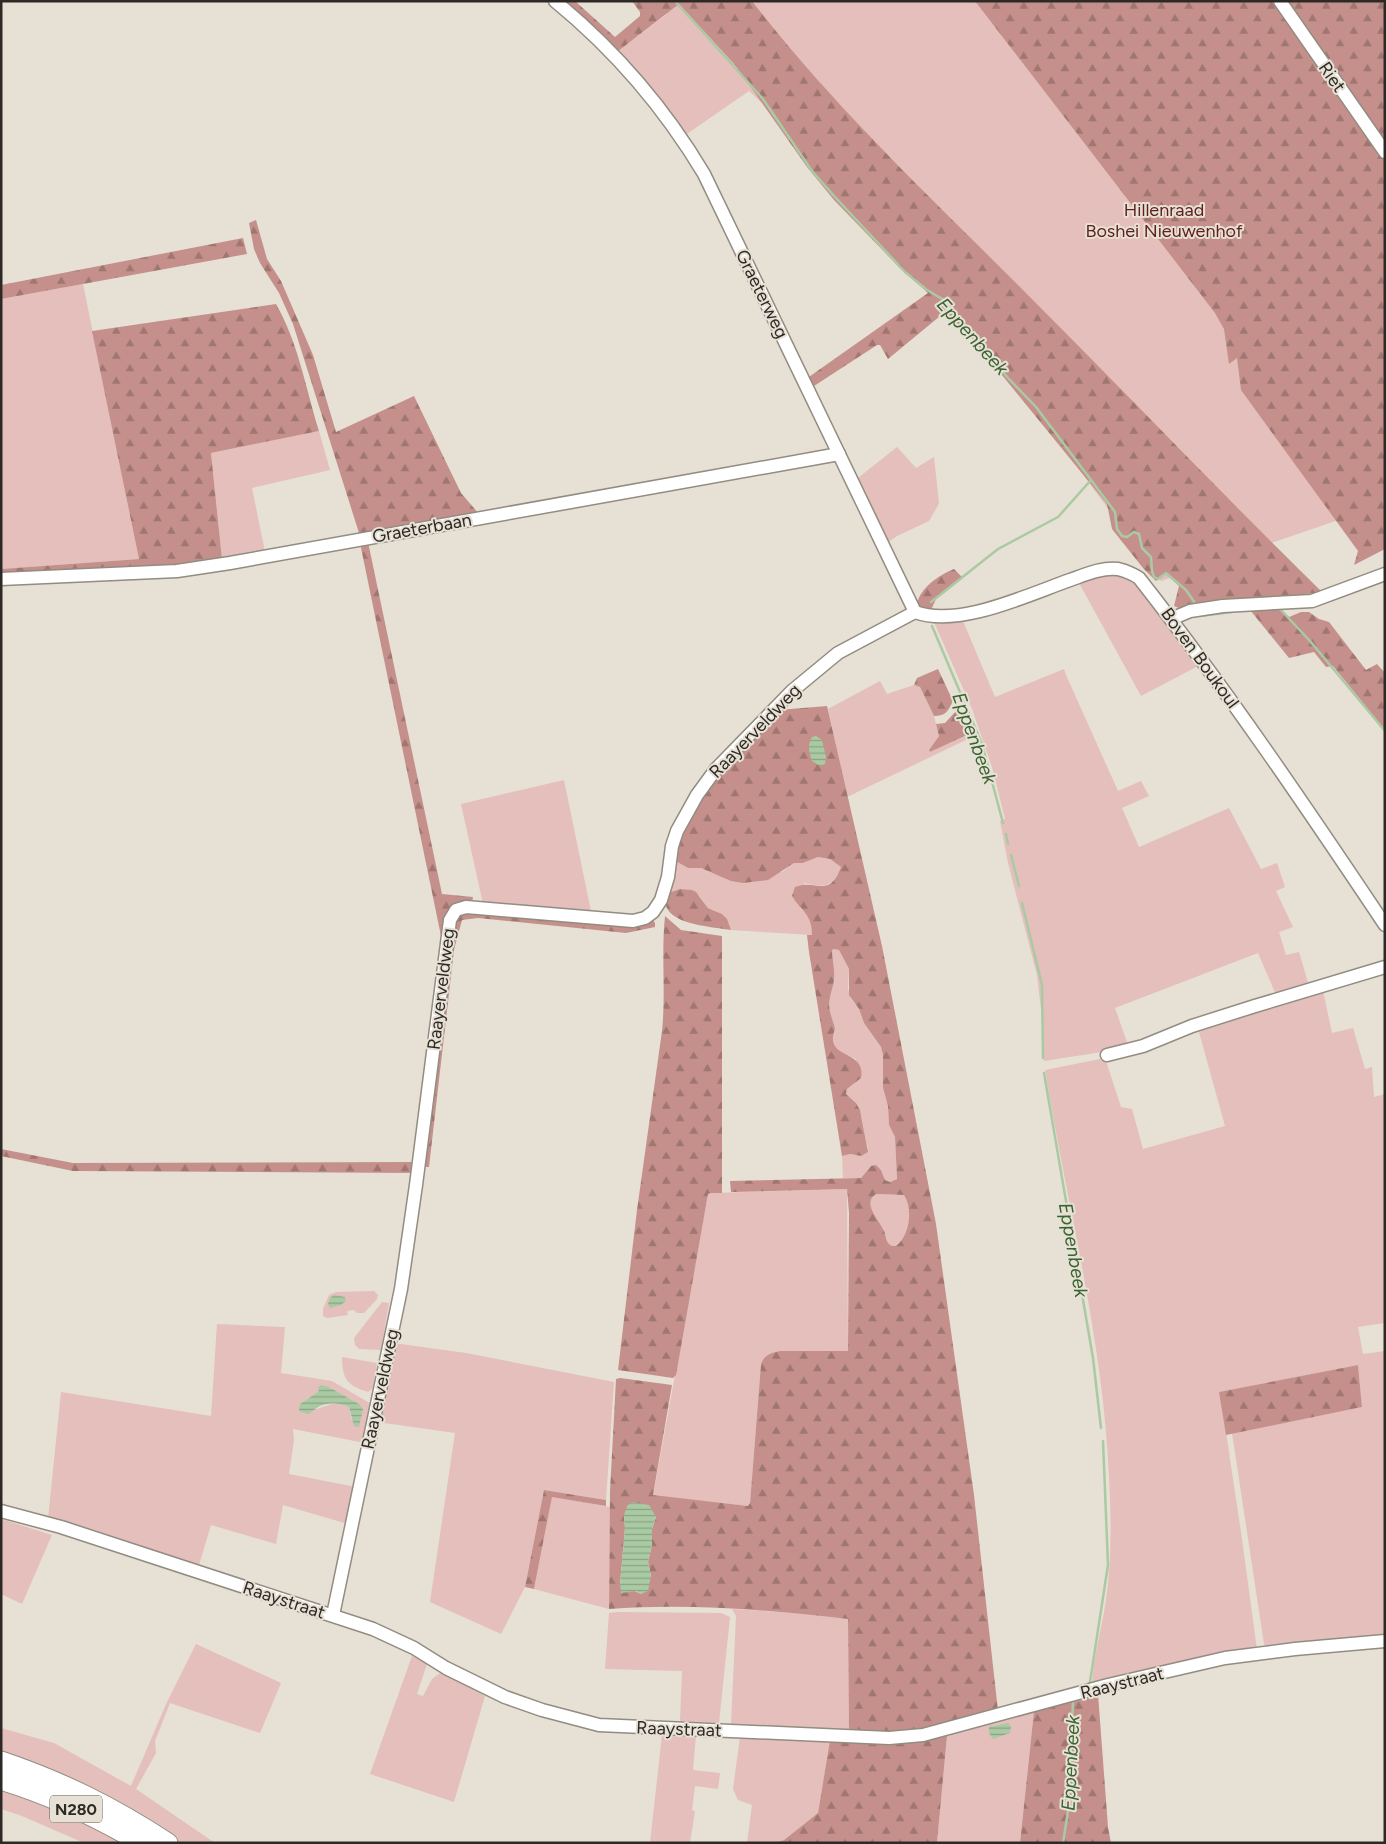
<svg xmlns="http://www.w3.org/2000/svg" width="1386" height="1844" font-family="Figtree,sans-serif">
<style>
.green{fill:#e4bfbc;fill-rule:evenodd}
.forest{fill:url(#forest-firs);fill-rule:evenodd}
.water{fill:url(#water-rules)}
.lines{fill:none;stroke-linecap:round;stroke-linejoin:round}
.stream{stroke:#a9caa3;stroke-width:2.5}
.minor-casing{stroke:#928c81;stroke-width:15}
.highway-casing{stroke:#928c81;stroke-width:21}
.minor{stroke:#fff;stroke-width:12}
.highway{stroke:#fff;stroke-width:19}
.labels{text-anchor:middle;stroke-width:4;stroke-linejoin:round;paint-order:stroke}
.shield{fill:#e7e0d4;stroke:#65615a;stroke-width:1}
.shield-label{font-size:16px;font-weight:bold;fill:#2d2a26}
.street-label{font-size:18px;fill:#2d2a26;stroke:#e7e0d4}
.park-label{font-size:18px;fill:#5f1f1d;stroke:#e7e0d4}
.water-label{font-size:19px;font-style:italic;fill:#37642f;stroke:#e7e0d4}
</style>
<defs>
<pattern id="forest-firs" width="22" height="20" patternUnits="userSpaceOnUse" patternTransform="scale(1.25)"><rect width="22" height="20" fill="#c5908b"/><path d="M5 1l3.5 6h-7zM16 11l3.5 6h-7z" fill="#a07671"/></pattern>
<pattern id="water-rules" width="6" height="5" patternUnits="userSpaceOnUse" patternTransform="scale(1.25)"><rect width="6" height="5" fill="#a9caa3"/><path d="M0 2.5h6" fill="none" stroke="#8aa485"/></pattern>
</defs>
<rect width="100%" height="100%" fill="#e7e0d4"/>
<g class="green">
<polygon points="654,1 1385,1 1385,504 1161,581 1026,397 862,197 749,91 684,136 617,52 667,14"/>
<polygon points="83,284 139,559 1,569 1,299"/>
<polygon points="319,431 330,470 252,488 265,552 222,559 211,453"/>
<polygon points="897,447 916,468 934,457 939,503 937,507 929,521 897,536 887,543 858,478"/>
<polygon points="1116,573 1135,580 1200,665 1141,696 1078,581"/>
<polygon points="963,621 995,697 1064,669 1066,675 1118,791 1141,781 1149,796 1122,808 1139,847 1229,808 1261,869 1277,863 1285,887 1276,891 1293,927 1279,932 1286,955 1299,952 1309,986 1277,997 1258,953 1115,1008 1128,1045 1102,1052 1044,1061 1043,1026 1037,975 1008,863 1000,821 1005,819 992,767 972,709 934,622"/>
<polygon points="880,681 887,694 914,685 920,687 934,716 939,736 929,750 930,752 967,735 968,739 847,797 828,709"/>
<polygon points="564,780 592,916 483,904 461,804"/>
<path d="M818,857L830,859L841,867C832,888 824,888 804,883L800,908C810,916 812,922 812,935L731,930C727,917 721,912 708,908L700,896L680,889L665,894L672,859L688,868H701L712,873L782,872L794,863H803Z"/>
<path d="M834,949L839,950L849,969L848,989L852,1000L859,1009L864,1023L881,1047L883,1055V1088L888,1106L889,1125L895,1137L897,1179L890,1182L885,1180L881,1170L871,1166L861,1178H843L842,1156L850,1154L861,1156L868,1148C863,1134 864,1114 855,1102C852,1099 849,1097 846,1094L847,1089L856,1082V1059C841,1053 828,1047 835,1029C833,1019 827,1009 830,998C831,991 834,985 834,978C835,968 832,960 832,950Z"/>
<path d="M1323,991L1332,1033L1353,1028L1365,1069L1372,1067L1374,1097L1385,1094V1323L1358,1327L1363,1354L1385,1351V1638L1269,1649L1264,1644L1232,1433L1362,1407L1358,1365L1220,1392L1242,1539L1257,1650L1092,1686C1093,1657 1102,1629 1106,1600C1112,1560 1111,1517 1109,1476C1103,1339 1067,1205 1045,1070L1105,1058L1121,1107L1132,1109L1143,1149L1225,1126L1199,1032Z"/>
<polygon points="847,1189 848,1352 761,1364 750,1503 748,1506 653,1496 708,1194 711,1193"/>
<path d="M876,1194L904,1195C913,1209 910,1235 896,1246C893,1246 891,1246 889,1244C885,1240 886,1233 883,1229C878,1219 862,1203 876,1194Z"/>
<polygon points="374,1291 378,1295 377,1299 364,1313 357,1313 354,1310 347,1311 348,1315 327,1318 323,1316 323,1309 329,1295 336,1292"/>
<polygon points="382,1302 389,1303 381,1350 359,1349 355,1345 354,1338"/>
<path d="M217,1324L285,1327L281,1373L332,1381L373,1405L365,1443L293,1429L294,1440L289,1474L356,1487L348,1524L283,1505L276,1544L211,1525L199,1565L48,1519L61,1392L211,1416ZM321,1385L327,1386L353,1401L352,1421L349,1407C334,1400 329,1406 316,1409C311,1409 304,1406 300,1404L319,1391Z"/>
<polygon points="393,1343 466,1353 614,1382 606,1500 544,1490 525,1587 501,1634 430,1602 455,1433 377,1422"/>
<path d="M342,1357L377,1363L373,1388L368,1392C347,1386 342,1378 342,1357Z"/>
<polygon points="552,1496 610,1507 609,1609 534,1589"/>
<polygon points="1,1519 52,1535 22,1604 1,1594"/>
<polygon points="732,1609 810,1614 848,1619 849,1732 731,1724 736,1616"/>
<polygon points="618,1612 721,1613 730,1617 719,1723 680,1721 682,1671 605,1669 609,1613"/>
<polygon points="196,1644 281,1683 260,1733 170,1703 155,1741 156,1753 136,1789 215,1843 180,1843 156,1827 1,1753 1,1728 54,1743 131,1786 167,1702"/>
<polygon points="412,1656 427,1664 417,1694 423,1696 432,1679 442,1672 485,1696 454,1802 370,1774"/>
<polygon points="1034,1711 1020,1843 937,1843 947,1736 946,1733"/>
<polygon points="662,1735 696,1735 693,1770 720,1773 718,1789 695,1786 692,1810 695,1811 690,1843 650,1843"/>
<polygon points="740,1737 830,1740 818,1813 784,1840 775,1843 747,1843 752,1805 738,1800 733,1789"/>
<polygon points="1,1787 29,1795 127,1843 84,1843 22,1816 1,1809"/>
</g>
<g class="forest">
<path d="M561,1H575L615,37L640,16V12L632,1H752C832,105 928,195 1020,287C1121,388 1220,492 1322,592L1184,610L1174,606L1179,586L1166,574L1156,581L1143,568L1112,529L1107,504L971,337L945,312L888,359L880,345H877L811,388L806,379L928,293L898,266L834,200L807,167L736,66L679,4L617,52Z"/>
<polygon points="975,1 1385,1 1385,549 1354,565 1358,551 1241,390 1237,358 1229,364 1224,329 1215,313"/>
<polygon points="256,220 267,259 281,281 313,355 336,432 414,396 461,493 479,514 366,534 359,533 293,324 279,293 260,263 254,249 249,223"/>
<polygon points="243,238 247,254 1,299 1,285"/>
<path d="M276,304C298,342 306,389 319,431L211,453L222,559L171,566L1,577V569L139,559L92,331Z"/>
<path d="M368,542L442,894L473,897L472,904C445,910 447,909 441,936L360,543Z"/>
<path d="M954,569L963,578L936,599L931,610H925L917,604C920,588 939,575 954,569Z"/>
<polygon points="1279,607 1289,617 1301,612 1309,612 1319,619 1329,622 1366,670 1377,664 1385,673 1385,730 1333,666 1326,667 1314,652 1289,658 1250,610"/>
<path d="M938,669L953,701C948,711 946,716 934,716L920,687L914,685L917,678Z"/>
<path d="M827,706L882,946L936,1224L974,1495L998,1711L910,1732H849L848,1619C769,1610 688,1603 609,1609L610,1491L616,1379L620,1378L672,1385L653,1495L748,1506L750,1503L761,1364C764,1355 771,1353 780,1351H848L849,1213L847,1189L734,1192H731L730,1181L861,1178L871,1166L876,1165L881,1170L885,1180L890,1182L897,1179L895,1137L889,1125L888,1106L883,1088V1055L881,1047L864,1023L859,1009L849,995V969L839,950L834,949L832,950C832,960 835,968 834,978C834,985 831,991 830,998C827,1009 833,1019 835,1029C823,1060 867,1049 861,1078L847,1089L846,1094L856,1103L860,1110L868,1152L861,1156L850,1154L842,1156L809,952L807,935H812C812,914 802,912 792,896L795,887C817,878 828,900 841,867L830,859L818,857L803,863H794L768,880L743,883L731,881L701,868H688L672,859L674,843L715,775L778,710ZM876,1194L904,1195C913,1209 910,1235 896,1246C893,1246 891,1246 889,1244C885,1240 886,1233 883,1229C878,1219 862,1203 876,1194ZM624,1515L656,1517L652,1529V1545L648,1562L651,1576L641,1594L620,1584L625,1528Z"/>
<polygon points="957,710 967,735 930,752 929,750 939,736 936,724 945,723"/>
<path d="M680,889L692,890L696,892L708,908L722,914L727,919L731,930C714,927 672,925 666,906C665,903 666,898 665,894Z"/>
<polygon points="460,912 651,918 655,923 655,927 626,933 478,918 462,920 454,950 429,1167 422,1167 453,921"/>
<path d="M665,916L681,930L722,936V1193H711L708,1194L676,1375L673,1378L618,1370L637,1210L662,1031C666,993 661,954 665,916Z"/>
<polygon points="1,1149 73,1163 415,1162 414,1173 73,1171 1,1156"/>
<polygon points="1358,1365 1362,1407 1226,1435 1219,1392"/>
<polygon points="544,1490 606,1500 606,1506 552,1497 534,1589 525,1587"/>
<polygon points="1098,1694 1108,1827 1111,1843 1020,1843 1034,1711"/>
<polygon points="946,1733 947,1736 937,1843 775,1843 784,1840 818,1813 830,1740"/>
</g>
<g class="water">
<path d="M816,736L822,740L826,757L825,764L820,766L812,761C809,753 807,745 812,737Z"/>
<polygon points="334,1295 345,1297 346,1301 341,1305 330,1308 328,1304 330,1298"/>
<path d="M321,1385L327,1386L359,1404L363,1409L359,1427L354,1426L349,1407C339,1402 324,1402 315,1409C312,1411 311,1413 308,1414L299,1411L300,1404L319,1391L318,1387Z"/>
<polygon points="632,1502 649,1505 656,1517 652,1529 652,1545 648,1562 651,1576 648,1591 641,1594 636,1591 621,1593 620,1584 625,1528 624,1515 627,1506"/>
<polygon points="1008,1723 1011,1726 1010,1733 993,1739 989,1733 989,1727"/>
</g>
<g class="lines">
<g class="stream">
<polyline points="675,1 763,99 812,171 835,197 905,272 927,290 944,300 1008,378 1036,407 1091,480 1058,517 998,549 931,602"/>
<polyline points="1091,480 1115,512 1117,529 1122,536 1127,537 1134,532 1139,534 1142,548 1151,557 1152,571 1154,577 1158,579 1166,573 1186,590 1197,606"/>
<polyline points="1278,609 1280,609 1310,641 1385,731"/>
<polyline points="1200,616 1232,612"/>
<polyline points="932,626 982,744 1003,823"/>
<polyline points="1006,834 1008,844"/>
<polyline points="1011,855 1019,886"/>
<polyline points="1022,903 1042,985 1043,1058"/>
<polyline points="1044,1073 1093,1358 1101,1428"/>
<polyline points="1090,1682 1108,1565 1103,1441"/>
<polyline points="1063,1843 1068,1811 1073,1701 1090,1697"/>
</g>
<g class="minor-casing">
<g id="minor">
<path d="M555,1C616,51 664,107 704,174L915,612C959,628 1027,595 1070,580C1084,575 1102,567 1118,569C1126,571 1133,574 1139,578C1227,690 1306,807 1385,925"/>
<polyline points="1280,1 1385,152"/>
<polyline points="1,579 177,571 230,563 839,454"/>
<polyline points="1171,619 1190,611 1223,606 1312,601 1385,574"/>
<polyline points="1107,1055 1143,1046 1192,1026 1255,1006 1385,967"/>
<polyline points="1,1511 61,1527 373,1629 414,1648 446,1668 505,1697 542,1710 599,1725 889,1738 923,1735 1108,1685 1225,1658 1295,1649 1385,1641"/>
<polyline points="333,1615 401,1289 416,1185 450,920 456,910 466,907 633,921 645,918 653,912 661,900 668,877 672,846 677,831 697,795 716,769 792,691 838,653 915,612"/>
</g>
</g>
<g class="highway-casing">
<g id="highway">
<path d="M1,1761C63,1782 113,1807 168,1843"/>
<path d="M1,1780C50,1795 97,1817 141,1843"/>
</g>
</g>
<use href="#minor" class="minor"/>
<use href="#highway" class="highway"/>
</g>
<g class="labels">
<rect class="shield" x="50" y="1795.5" width="52" height="27" rx="4"/>
<g class="shield-label">
<text x="76" y="1815">N280</text>
</g>
<g class="street-label">
<text transform="translate(1332 77) rotate(55)" y="6">Riet</text>
<text transform="translate(762 294) rotate(64)" y="6">Graeterweg</text>
<text transform="translate(422 528) rotate(-10)" y="6">Graeterbaan</text>
<text transform="translate(1200 658) rotate(54)" y="6">Boven Boukoul</text>
<text transform="translate(755 731) rotate(-46)" y="6">Raayerveldweg</text>
<text transform="translate(441 989) rotate(-83)" y="6">Raayerveldweg</text>
<text transform="translate(380 1389) rotate(-78)" y="6">Raayerveldweg</text>
<text transform="translate(284 1600) rotate(18)" y="6">Raaystraat</text>
<text transform="translate(1122 1683) rotate(-14)" y="6">Raaystraat</text>
<text transform="translate(679 1729) rotate(2)" y="6">Raaystraat</text>
</g>
<g class="park-label">
<text x="1164" y="216">Hillenraad<tspan x="1164" dy="21">Boshei Nieuwenhof</tspan></text>
</g>
<g class="water-label">
<text transform="translate(973 336) rotate(48)" y="7">Eppenbeek</text>
<text transform="translate(975 738) rotate(70)" y="7">Eppenbeek</text>
<text transform="translate(1074 1250) rotate(80)" y="7">Eppenbeek</text>
<text transform="translate(1070 1763) rotate(-87)" y="7">Eppenbeek</text>
</g>
</g>
<rect width="1386" height="1844" fill="none" stroke="#2d2a26" stroke-width="5"/>
</svg>
